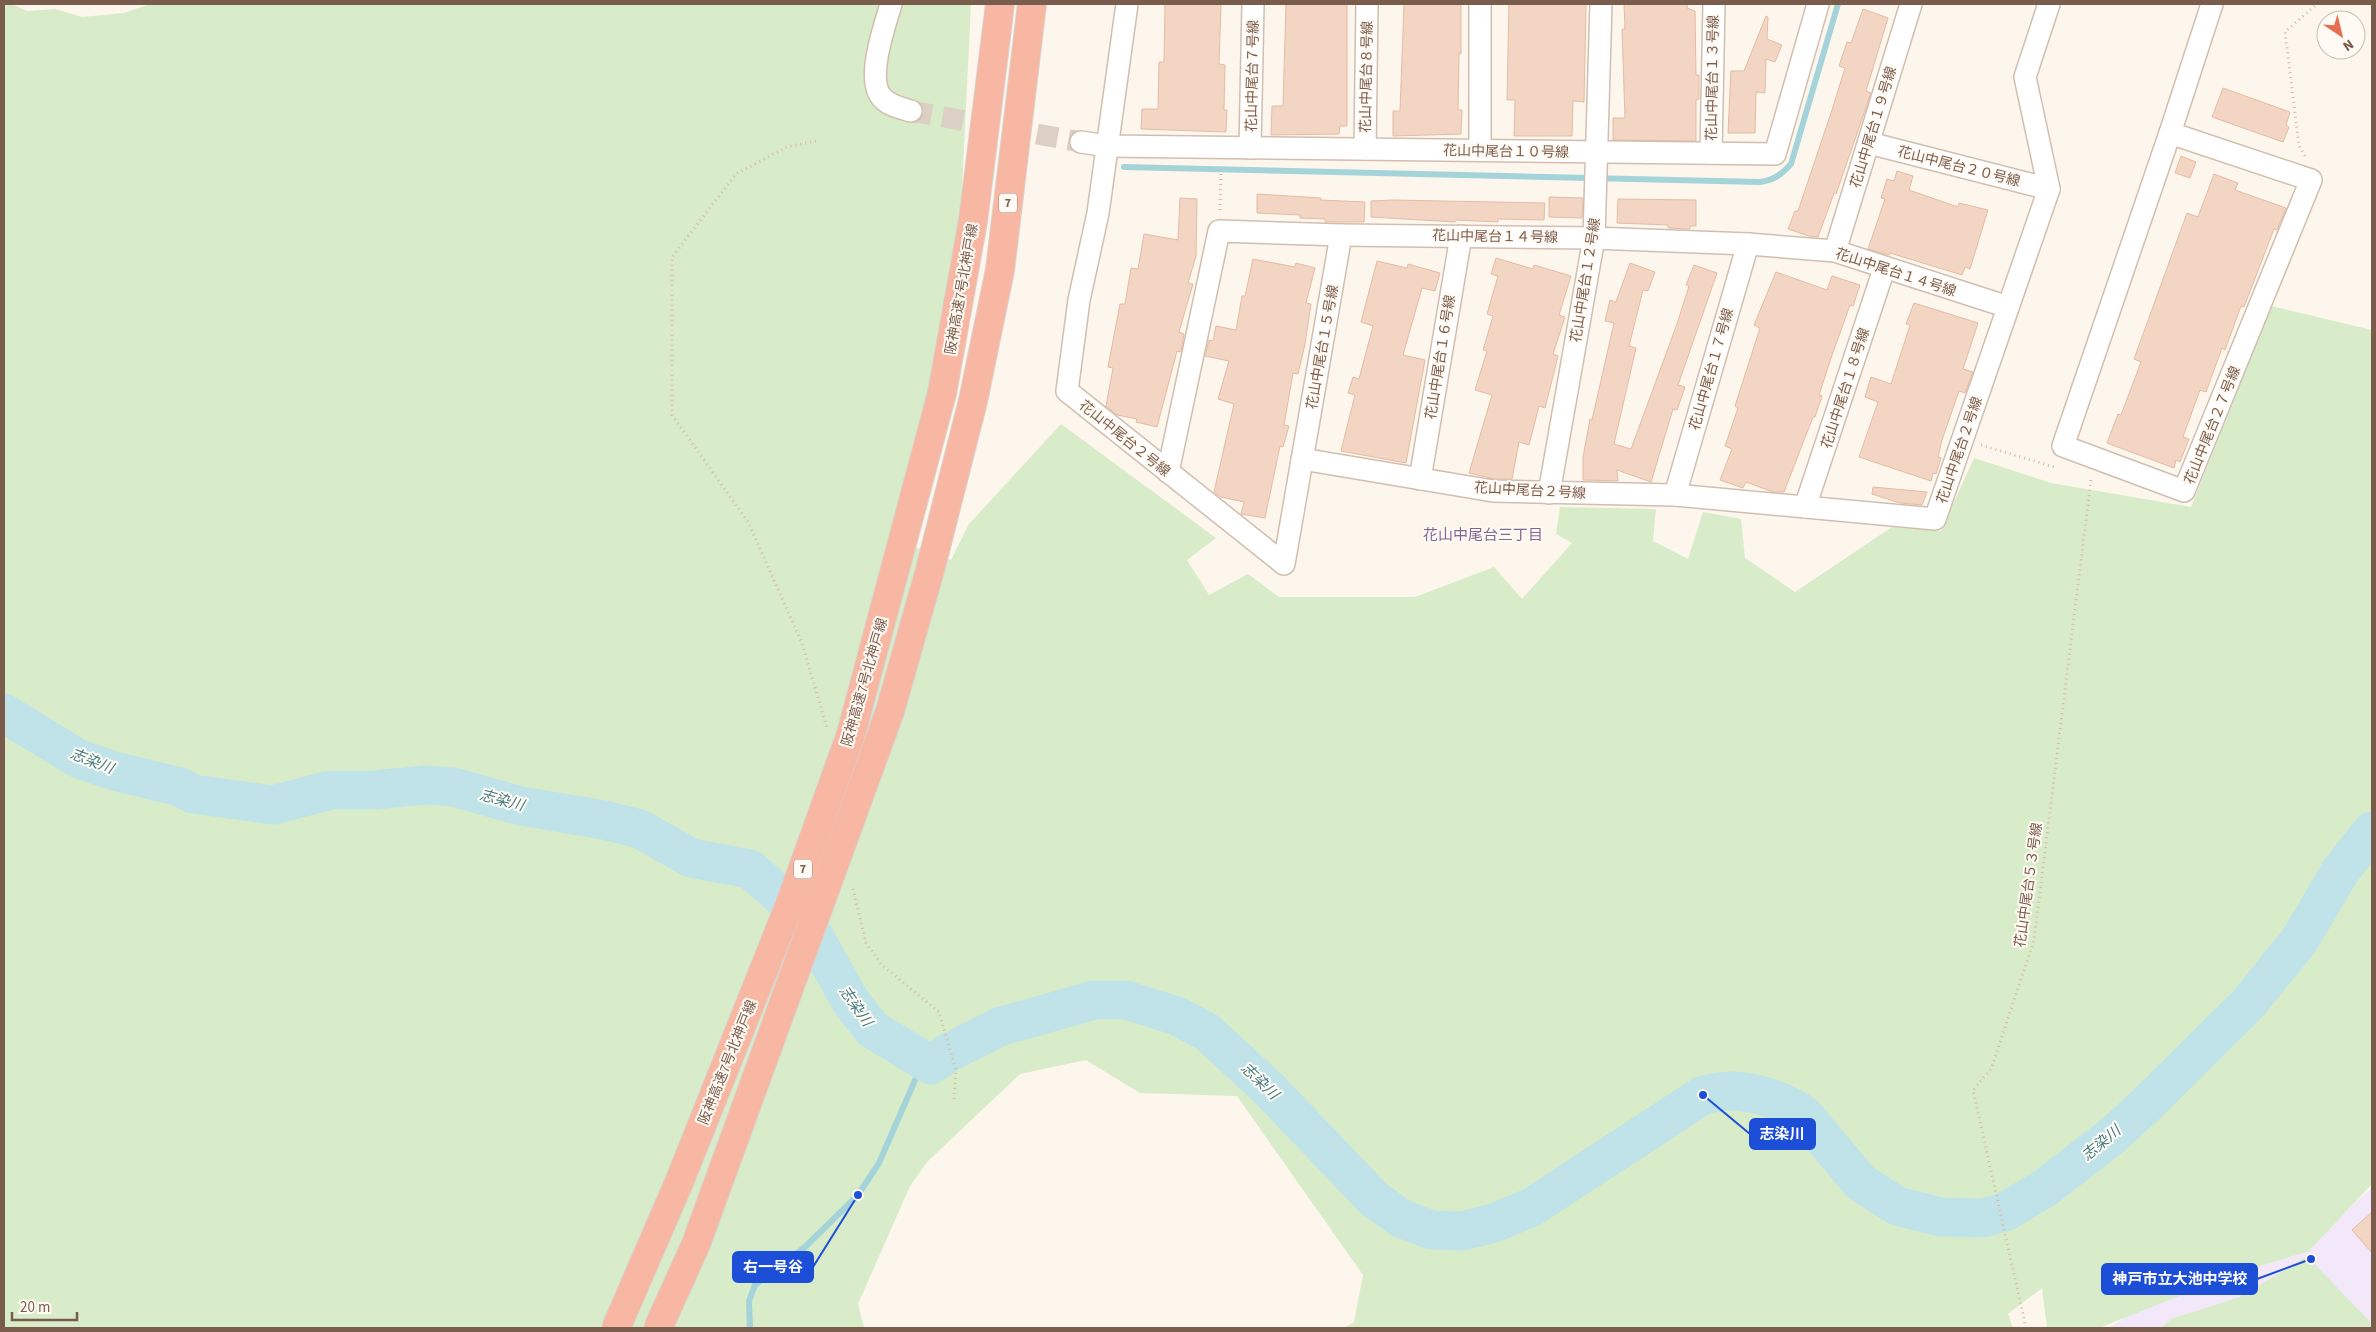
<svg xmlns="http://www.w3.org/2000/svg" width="2376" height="1332" font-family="'Source Sans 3','Noto Sans JP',sans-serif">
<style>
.education{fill:#f3e8fa}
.green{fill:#d8ecc9}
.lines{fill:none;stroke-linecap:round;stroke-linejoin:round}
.stream{stroke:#a5d3da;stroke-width:6}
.river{stroke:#bfe3e8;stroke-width:39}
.building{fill:#f3d5c3;stroke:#e6bba3}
.minor-tunnel{stroke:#dcd0c4;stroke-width:21;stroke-dasharray:21 11;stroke-linecap:butt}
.minor-casing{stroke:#d1beb0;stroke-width:24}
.highway-casing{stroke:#dad1cd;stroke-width:30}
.path{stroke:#d9b8a5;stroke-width:3;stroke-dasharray:1 4;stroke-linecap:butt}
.minor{stroke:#fff;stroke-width:21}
.highway{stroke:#f7b7a3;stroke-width:28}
.highway-bridge-casing{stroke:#dad1cd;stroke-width:30;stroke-linecap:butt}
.highway-bridge{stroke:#f7b7a3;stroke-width:28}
.labels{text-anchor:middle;stroke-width:4;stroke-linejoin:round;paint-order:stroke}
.shield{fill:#fffaf3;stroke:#a28b7f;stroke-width:1}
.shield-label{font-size:12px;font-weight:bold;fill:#7a5c4d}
.street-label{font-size:14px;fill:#7a5c4d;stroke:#fffaf3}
.neighbourhood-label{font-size:15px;fill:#846695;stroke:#fffaf3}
.water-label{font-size:15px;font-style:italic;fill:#437c86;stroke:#fffaf3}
.leader{fill:none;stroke:#1d4ed8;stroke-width:2}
.callout-dot{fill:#1d4ed8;stroke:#fffaf3;stroke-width:2}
.callout{fill:#1d4ed8;stroke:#1d4ed8;stroke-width:2}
.callout-label{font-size:15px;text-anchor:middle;font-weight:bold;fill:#fff}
</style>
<rect width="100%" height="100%" fill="#fdf6ec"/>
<polygon class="education" points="2372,1188 2372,1328 2109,1328 2184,1281 2317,1236"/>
<g class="green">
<polygon points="4,4 12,4 27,11 55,9 82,17 124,13 150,4 971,4 957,291 893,539 951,560 969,524 1061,424 1216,538 1187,560 1209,595 1248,574 1279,597 1415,597 1494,567 1522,599 1572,543 1556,534 1560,507 1656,509 1653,541 1688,559 1703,512 1741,519 1745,558 1795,592 1892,527 1941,531 1974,458 2051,483 2191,507 2271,306 2372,330 2372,1184 2309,1251 2234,1274 2099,1328 2047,1328 2042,1288 2008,1314 2013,1328 1344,1328 1354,1322 1363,1275 1237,1096 1140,1093 1086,1060 1020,1074 928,1161 910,1186 858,1304 864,1328 4,1328"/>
<polygon points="2307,1256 2372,1324 2372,1328 2161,1328 2171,1319 2240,1297"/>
</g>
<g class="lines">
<g class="stream">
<path d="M1124,167L1760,182C1774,180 1781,175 1791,164L1838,4"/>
<polyline points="750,1328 749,1301 755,1285 805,1247 858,1195 879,1163 916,1078 931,1065"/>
</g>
<path class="river" d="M4,713L79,759L114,771L180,787L193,794L273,805L331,790H374L425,785L453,787L521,806L604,820L640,829L691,858L750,869L782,897L814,936L851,1002L872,1029L931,1065L948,1053L999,1027L1094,1000H1126L1177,1016L1207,1032L1268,1088L1374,1199L1402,1219L1432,1230L1462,1231L1494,1223L1532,1207L1703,1095C1712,1093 1721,1091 1730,1091C1755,1091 1784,1101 1804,1115L1860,1182L1897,1206L1941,1217L1982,1218L2005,1212L2045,1188L2112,1136L2148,1103L2247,1005L2299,941L2341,870L2372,831"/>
</g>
<g class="building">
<polygon points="1165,4 1221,4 1219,64 1225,65 1224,110 1227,110 1226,132 1141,129 1142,109 1158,109 1159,62 1164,62"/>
<polygon points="1286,4 1347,4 1347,126 1340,126 1339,134 1271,135 1272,106 1283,106"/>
<polygon points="1404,4 1461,4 1461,54 1459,53 1458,110 1462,110 1461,134 1393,136 1393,111 1400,111"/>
<polygon points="1509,4 1586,4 1584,102 1573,101 1572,136 1514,136 1515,100 1507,100"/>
<polygon points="1624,4 1688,4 1687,8 1695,11 1696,75 1699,75 1699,99 1696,100 1696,141 1613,140 1613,118 1625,118 1622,29 1625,29"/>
<polygon points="1863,9 1888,18 1866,91 1871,93 1836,194 1834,193 1818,237 1809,236 1788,229 1795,211 1798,211 1832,110 1845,68 1839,66 1847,42 1851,43"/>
<polygon points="1766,16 1768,17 1767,39 1782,45 1775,62 1766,59 1765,93 1756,92 1755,133 1728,133 1731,71 1744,71"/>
<polygon points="2223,88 2290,112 2286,125 2289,127 2283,142 2212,117"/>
<polygon points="2181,156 2196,162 2190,178 2175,173"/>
<polygon points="1897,171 1913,176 1909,190 1958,207 1959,203 1988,210 1970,269 1965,267 1962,275 1890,253 1889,255 1868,249 1885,199 1881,198 1887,179 1894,181"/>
<polygon points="2214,174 2238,183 2235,190 2286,208 2277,230 2274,229 2244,307 2241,306 2225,350 2222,348 2206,392 2200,390 2183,437 2189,439 2180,462 2176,460 2174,468 2107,443 2118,414 2121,415 2141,362 2134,359 2187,213 2198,217"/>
<polygon points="1257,194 1321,198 1320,200 1365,202 1364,222 1325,222 1325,219 1300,218 1300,215 1257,213"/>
<polygon points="1549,197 1583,198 1582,218 1549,217"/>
<polygon points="1180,198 1197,199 1196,256 1188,283 1193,284 1179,332 1184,334 1181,352 1177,351 1157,427 1136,422 1137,419 1117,415 1106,406 1113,368 1108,367 1120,304 1125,304 1131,268 1138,269 1144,234 1178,240"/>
<polygon points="1618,199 1696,200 1696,226 1690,226 1690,229 1668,228 1668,225 1617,223"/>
<polygon points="1392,200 1545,203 1544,220 1498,219 1498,222 1456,220 1455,222 1371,217 1371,201"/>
<polygon points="1496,258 1533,269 1534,265 1571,276 1559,315 1565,317 1553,354 1558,356 1545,408 1539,406 1529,445 1519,442 1512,479 1494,479 1469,473 1492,395 1475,390 1487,351 1483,350 1493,316 1487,314 1498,276 1491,274"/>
<polygon points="1253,259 1295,267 1296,263 1315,268 1306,303 1311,304 1305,344 1298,374 1293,373 1284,425 1289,426 1283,447 1280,446 1265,518 1241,514 1244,502 1221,497 1214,492 1234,404 1218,399 1229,361 1205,356 1209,340 1213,341 1216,326 1236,330 1242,296 1245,296"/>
<polygon points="1377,261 1407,268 1408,264 1440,273 1435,291 1422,288 1403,355 1425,360 1406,463 1341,451 1355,395 1348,393 1353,377 1359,379 1373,326 1361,322"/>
<polygon points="1630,263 1655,272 1648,291 1643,290 1629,346 1636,348 1614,444 1631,449 1677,324 1689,286 1686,285 1694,265 1717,273 1678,385 1685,387 1677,410 1673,409 1651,482 1617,470 1618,481 1583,480 1583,457 1590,419 1592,420 1614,323 1605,321 1610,300 1616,302"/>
<polygon points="1776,272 1827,290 1832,276 1860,285 1853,306 1850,305 1831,358 1819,395 1822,396 1815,417 1813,417 1784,492 1773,492 1746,482 1743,488 1720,480 1732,449 1725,446 1738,408 1735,406 1760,328 1754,325"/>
<polygon points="1914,303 1978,323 1963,369 1973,372 1965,393 1959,391 1942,440 1938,457 1941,458 1936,474 1933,473 1931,481 1859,457 1878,402 1865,397 1871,377 1891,384 1910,325 1906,324"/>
<polygon points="1873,487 1927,492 1922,505 1900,503 1872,494"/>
<polygon points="2372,1212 2372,1253 2352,1230"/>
</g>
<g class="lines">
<polyline class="minor-tunnel" points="911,111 1081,142"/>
<g class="minor-casing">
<g id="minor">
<path d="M891,4C885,25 867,75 880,95C886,105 900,108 911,111"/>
<polyline points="1127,4 1098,213 1079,300 1067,391 1284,564 1341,235"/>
<polygon points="2170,133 2311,180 2184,491 2063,446"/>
<polyline points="2170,133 2212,4"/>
<polyline points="1081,142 1107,146 1775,154 1818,4"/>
<polyline points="1869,143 2049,189"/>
<polyline points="1250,148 1253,4"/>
<polyline points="1365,149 1367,4"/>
<polyline points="1480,150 1480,4"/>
<polyline points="1711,153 1714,4"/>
<polyline points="1835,251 1911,4"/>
<polyline points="1302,459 1493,491 1675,495 1935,519 2049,189 2025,77 2049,4"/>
<polyline points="1168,472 1219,231 1341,235 1594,238 1748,244 1835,251 2008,307"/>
<polyline points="1420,479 1461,236"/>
<polyline points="1549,493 1594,238 1601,4"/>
<polyline points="1675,495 1748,244"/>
<polyline points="1805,507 1884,269"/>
</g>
</g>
<g class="highway-casing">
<g id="highway">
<polyline points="942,393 973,221 1000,4"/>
<polyline points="973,401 1000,270 1032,4"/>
</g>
</g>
<g class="path">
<polyline points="816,141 787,147 736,174 672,257 672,415 748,522 802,643 827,728"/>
<polyline points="2305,156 2299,146 2285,32 2317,4"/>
<polyline points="1220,210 1221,169"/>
<polyline points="1981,445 2054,467"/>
<polyline points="853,889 866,943 882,965 939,1012 956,1070 954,1099"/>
<polyline points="2026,1328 1973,1090 1991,1069 2034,940 2091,480"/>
</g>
<use href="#minor" class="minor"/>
<use href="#highway" class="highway"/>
<g class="highway-bridge-casing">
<g id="highway-bridge">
<polyline points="616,1328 680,1180 790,904 851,734 942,393"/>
<polyline points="658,1328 696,1244 890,711 930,570 973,401"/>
</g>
</g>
<use href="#highway-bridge" class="highway-bridge"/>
</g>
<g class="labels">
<g class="shield">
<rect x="999" y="193.5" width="18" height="19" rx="4"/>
<rect x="794" y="859.5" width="18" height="19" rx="4"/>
</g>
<g class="shield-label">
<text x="1008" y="207">7</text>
<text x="803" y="873">7</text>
</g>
<g class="street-label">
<text transform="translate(1252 76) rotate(-89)" y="5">花山中尾台７号線</text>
<text transform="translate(1366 77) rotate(-89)" y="5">花山中尾台８号線</text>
<text transform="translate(1712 78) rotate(-89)" y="5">花山中尾台１３号線</text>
<text transform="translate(1873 127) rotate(-73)" y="5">花山中尾台１９号線</text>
<text transform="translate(1506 151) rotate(1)" y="5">花山中尾台１０号線</text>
<text transform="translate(1959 166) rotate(14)" y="5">花山中尾台２０号線</text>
<text transform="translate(1495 236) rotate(1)" y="5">花山中尾台１４号線</text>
<text transform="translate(1896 272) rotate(18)" y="5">花山中尾台１４号線</text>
<text transform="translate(1585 280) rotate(-81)" y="5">花山中尾台１２号線</text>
<text transform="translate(961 289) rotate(-80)" y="5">阪神高速7号北神戸線</text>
<text transform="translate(1322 347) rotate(-80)" y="5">花山中尾台１５号線</text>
<text transform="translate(1440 357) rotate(-81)" y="5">花山中尾台１６号線</text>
<text transform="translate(1711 369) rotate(-74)" y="5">花山中尾台１７号線</text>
<text transform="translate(1845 388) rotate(-72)" y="5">花山中尾台１８号線</text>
<text transform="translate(2212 425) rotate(-68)" y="5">花山中尾台２７号線</text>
<text transform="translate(1125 438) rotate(39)" y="5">花山中尾台２号線</text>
<text transform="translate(1959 450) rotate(-71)" y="5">花山中尾台２号線</text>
<text transform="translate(1530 490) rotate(3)" y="5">花山中尾台２号線</text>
<text transform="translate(864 682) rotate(-74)" y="5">阪神高速7号北神戸線</text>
<text transform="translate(2028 885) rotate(-82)" y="5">花山中尾台５３号線</text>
<text transform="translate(727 1062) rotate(-68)" y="5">阪神高速7号北神戸線</text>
</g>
<g class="neighbourhood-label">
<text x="1483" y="540">花山中尾台三丁目</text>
</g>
<g class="water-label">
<text transform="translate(92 761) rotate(21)" y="5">志染川</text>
<text transform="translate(502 800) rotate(15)" y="5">志染川</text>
<text transform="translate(856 1006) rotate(55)" y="5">志染川</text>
<text transform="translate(1260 1081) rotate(44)" y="5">志染川</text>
<text transform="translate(2101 1143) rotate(-40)" y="5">志染川</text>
</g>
</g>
<path class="leader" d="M1703 1095L1750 1134M858 1195L813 1267M2311 1259L2257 1279"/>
<g class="callout-dot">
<circle cx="1703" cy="1095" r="5"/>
<circle cx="858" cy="1195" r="5"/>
<circle cx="2311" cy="1259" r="5"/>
</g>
<g class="callout">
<rect x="1750" y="1119" width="65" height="30" rx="5"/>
<rect x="733" y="1252" width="80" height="30" rx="5"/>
<rect x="2102" y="1264" width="155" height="30" rx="5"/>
</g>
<g class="callout-label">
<text x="1782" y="1139">志染川</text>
<text x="773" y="1272">右一号谷</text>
<text x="2180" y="1284">神戸市立大池中学校</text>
</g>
<rect width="2376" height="1332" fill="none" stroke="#7a5c4d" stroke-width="10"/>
<g transform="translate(2341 35) rotate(145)"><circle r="24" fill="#fffaf3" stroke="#cabbb1"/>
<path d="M0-4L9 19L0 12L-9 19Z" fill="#e76f51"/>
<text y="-8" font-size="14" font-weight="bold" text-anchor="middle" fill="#7a5c4d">N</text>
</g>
<path d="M12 1312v8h65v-8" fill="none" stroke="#7a5c4d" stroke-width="2.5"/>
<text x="20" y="1312" font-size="15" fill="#7a5c4d" stroke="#fffaf3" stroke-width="4" paint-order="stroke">20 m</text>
</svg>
